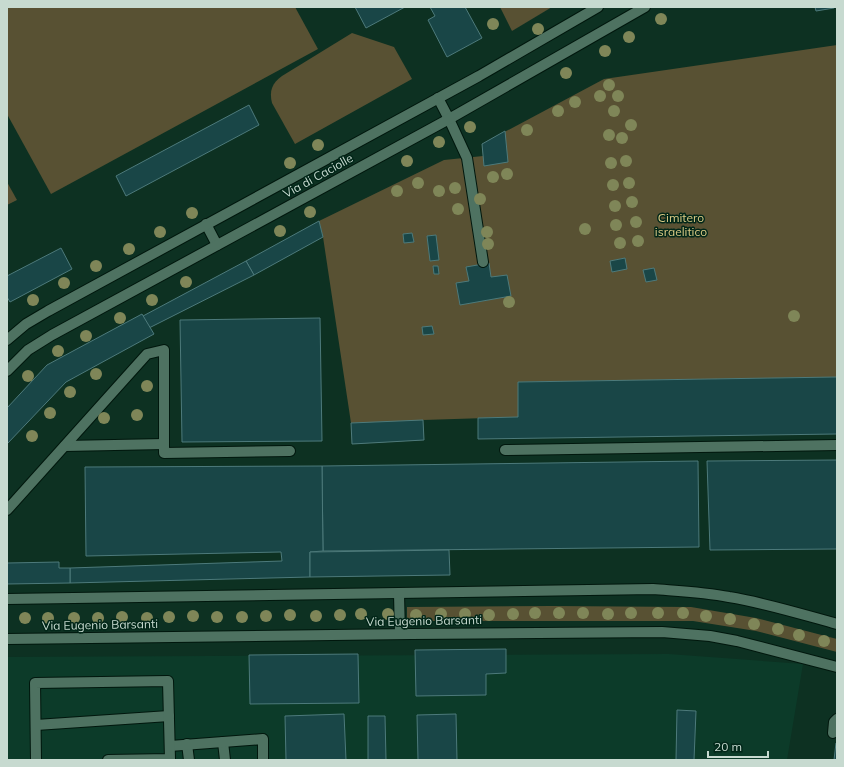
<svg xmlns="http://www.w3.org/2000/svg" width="844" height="767" font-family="Mulish,sans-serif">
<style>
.built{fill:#0c3b29}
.green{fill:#585133}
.building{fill:#194647;stroke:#4d7a7b}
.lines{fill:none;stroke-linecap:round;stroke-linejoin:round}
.lane-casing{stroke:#00170d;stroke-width:12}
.street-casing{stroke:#00170d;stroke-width:12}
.lane{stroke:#4e7261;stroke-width:10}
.street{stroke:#4e7261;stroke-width:10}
.tree{fill:#7f8658}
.labels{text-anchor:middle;stroke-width:3;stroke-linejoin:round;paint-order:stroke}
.street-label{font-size:12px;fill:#c7dad0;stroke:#022719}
.park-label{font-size:12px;fill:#dccb85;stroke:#022719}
</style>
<rect width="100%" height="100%" fill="#0d3122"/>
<polygon class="built" points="669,654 803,664 787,760 7,760 7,657"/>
<g class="green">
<polygon points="7,7 295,7 318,49 51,194 7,114"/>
<polygon points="500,7 552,7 512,31"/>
<path d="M352,33L394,47L412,79L295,144L272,103C269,91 272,83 282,76Z"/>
<polygon points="837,45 837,377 518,382 518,417 423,420 424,440 352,444 351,423 323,237 319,221 444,160 483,156 482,144 604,79"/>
<polygon points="7,182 17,200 7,205"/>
<polygon points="552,606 691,607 756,618 837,639 837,652 756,631 693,621 407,621 407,607"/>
</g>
<g class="building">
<polygon points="355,7 405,7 366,28"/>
<polygon points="430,7 465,7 482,38 447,57 428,20 435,16"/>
<polygon points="815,7 834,7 834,8 816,11"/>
<polygon points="249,105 259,125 126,196 116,176"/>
<polygon points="505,131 508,162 484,166 482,144"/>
<polygon points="319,221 323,237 254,275 246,261"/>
<polygon points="412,233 414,242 404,243 403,234"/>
<polygon points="436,235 439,260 430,261 427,236"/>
<polygon points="61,248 72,269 10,302 7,297 7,276"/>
<polygon points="625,258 627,269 612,272 610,261"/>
<polygon points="246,261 254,275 149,328 143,316"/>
<polygon points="489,263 491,277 507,275 511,296 460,305 456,283 469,281 466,267"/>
<polygon points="433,266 438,266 439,274 434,274"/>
<polygon points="654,268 657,280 646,282 643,270"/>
<polygon points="142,314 154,334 66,382 7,444 7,408 47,365"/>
<polygon points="320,318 322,441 182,442 180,320"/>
<polygon points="432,326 434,334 423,335 422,327"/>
<polygon points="837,377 837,434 478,439 478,418 518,417 518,382"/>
<polygon points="423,420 424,440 352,444 351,423"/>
<polygon points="837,460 837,549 710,550 707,461"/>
<polygon points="698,461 699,547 323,551 322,466"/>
<polygon points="322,466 323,551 310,552 310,577 70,583 70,568 282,561 281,552 86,556 85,467"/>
<polygon points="449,550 450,575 310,577 310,552"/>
<polygon points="59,562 59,568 70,568 70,583 7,584 7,563"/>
<polygon points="506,649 506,673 486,674 486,695 416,696 415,650"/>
<polygon points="358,654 359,703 250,704 249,655"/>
<polygon points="677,710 696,711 694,760 676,760"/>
<polygon points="344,714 346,760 286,760 285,716"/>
<polygon points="456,714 457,760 418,760 417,715"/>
<polygon points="368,716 385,716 386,760 368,760"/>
<polygon points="836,743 837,743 837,760 834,760"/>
</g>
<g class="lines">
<g class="lane-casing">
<g id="lane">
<polyline points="449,119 467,158 483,262"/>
<polyline points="206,224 217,245"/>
<polyline points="65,446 164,444"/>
<polyline points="505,450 837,445"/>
<polyline points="7,510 147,354 164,350 164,453 290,451"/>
<polyline points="399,594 400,634"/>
<polyline points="36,725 169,716"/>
<polyline points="833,733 834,722 837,719"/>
<polyline points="223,742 225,760"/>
<polyline points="187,744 189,760"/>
<polyline points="170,746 263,739 263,760"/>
<polyline points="36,760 35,683 168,681 170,759 108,760"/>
</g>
</g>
<g class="street-casing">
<g id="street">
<polyline points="438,98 449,119"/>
<polyline points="7,340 26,324 48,311 479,76 598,7"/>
<polyline points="7,371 28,350 52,335 449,119 645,7"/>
<path d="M7,599L653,589C678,591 704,592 729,597C766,603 801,614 837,624"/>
<polyline points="7,639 411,634 662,632 710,636 737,641 837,667"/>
</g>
</g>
<use href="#lane" class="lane"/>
<use href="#street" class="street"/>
</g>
<g class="tree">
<circle cx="661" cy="19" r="6"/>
<circle cx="493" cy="24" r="6"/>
<circle cx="538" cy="29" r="6"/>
<circle cx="629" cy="37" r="6"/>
<circle cx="605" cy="51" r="6"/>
<circle cx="566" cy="73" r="6"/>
<circle cx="609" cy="85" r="6"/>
<circle cx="600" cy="96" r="6"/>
<circle cx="618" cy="96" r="6"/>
<circle cx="575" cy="102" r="6"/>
<circle cx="558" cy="111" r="6"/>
<circle cx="614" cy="111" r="6"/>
<circle cx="631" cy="125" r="6"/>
<circle cx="470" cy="127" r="6"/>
<circle cx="527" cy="130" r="6"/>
<circle cx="609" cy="135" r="6"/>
<circle cx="622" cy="138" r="6"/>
<circle cx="439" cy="142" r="6"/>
<circle cx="318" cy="145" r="6"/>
<circle cx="407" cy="161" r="6"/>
<circle cx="626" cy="161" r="6"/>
<circle cx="290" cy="163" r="6"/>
<circle cx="611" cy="163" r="6"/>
<circle cx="507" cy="174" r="6"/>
<circle cx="493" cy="177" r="6"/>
<circle cx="418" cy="183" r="6"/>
<circle cx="629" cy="183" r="6"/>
<circle cx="613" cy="185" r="6"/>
<circle cx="455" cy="188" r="6"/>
<circle cx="397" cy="191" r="6"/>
<circle cx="439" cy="191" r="6"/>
<circle cx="480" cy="199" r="6"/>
<circle cx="632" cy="202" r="6"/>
<circle cx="615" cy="206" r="6"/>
<circle cx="458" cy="209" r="6"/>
<circle cx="310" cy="212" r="6"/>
<circle cx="192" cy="213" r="6"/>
<circle cx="636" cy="222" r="6"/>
<circle cx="616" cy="225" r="6"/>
<circle cx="585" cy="229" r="6"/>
<circle cx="280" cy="231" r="6"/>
<circle cx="160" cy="232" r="6"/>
<circle cx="487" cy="232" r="6"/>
<circle cx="638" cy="241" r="6"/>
<circle cx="620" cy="243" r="6"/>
<circle cx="488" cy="244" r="6"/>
<circle cx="129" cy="249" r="6"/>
<circle cx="96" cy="266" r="6"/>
<circle cx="186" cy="282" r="6"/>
<circle cx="64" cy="283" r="6"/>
<circle cx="33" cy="300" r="6"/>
<circle cx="152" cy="300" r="6"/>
<circle cx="509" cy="302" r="6"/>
<circle cx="794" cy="316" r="6"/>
<circle cx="120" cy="318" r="6"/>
<circle cx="86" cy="336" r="6"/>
<circle cx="58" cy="351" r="6"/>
<circle cx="96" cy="374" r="6"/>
<circle cx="28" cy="376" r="6"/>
<circle cx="147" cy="386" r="6"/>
<circle cx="70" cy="392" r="6"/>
<circle cx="50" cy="413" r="6"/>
<circle cx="137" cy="415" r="6"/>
<circle cx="104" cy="418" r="6"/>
<circle cx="32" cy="436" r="6"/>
<circle cx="535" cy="613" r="6"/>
<circle cx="559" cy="613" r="6"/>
<circle cx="583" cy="613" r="6"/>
<circle cx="631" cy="613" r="6"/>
<circle cx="658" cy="613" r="6"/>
<circle cx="683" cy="613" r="6"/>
<circle cx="361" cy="614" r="6"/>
<circle cx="388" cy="614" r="6"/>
<circle cx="441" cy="614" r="6"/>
<circle cx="465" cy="614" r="6"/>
<circle cx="513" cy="614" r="6"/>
<circle cx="608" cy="614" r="6"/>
<circle cx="290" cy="615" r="6"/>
<circle cx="340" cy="615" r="6"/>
<circle cx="416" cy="615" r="6"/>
<circle cx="489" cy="615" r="6"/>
<circle cx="193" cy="616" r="6"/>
<circle cx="266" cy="616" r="6"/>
<circle cx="316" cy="616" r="6"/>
<circle cx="706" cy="616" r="6"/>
<circle cx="122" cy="617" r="6"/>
<circle cx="169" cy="617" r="6"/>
<circle cx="217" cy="617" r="6"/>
<circle cx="242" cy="617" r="6"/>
<circle cx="25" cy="618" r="6"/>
<circle cx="48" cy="618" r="6"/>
<circle cx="74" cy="618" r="6"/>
<circle cx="98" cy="618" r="6"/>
<circle cx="147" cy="618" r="6"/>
<circle cx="730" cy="619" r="6"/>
<circle cx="754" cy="624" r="6"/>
<circle cx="778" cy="629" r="6"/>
<circle cx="799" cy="635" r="6"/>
<circle cx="824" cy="641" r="6"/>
</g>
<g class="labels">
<g class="street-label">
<text transform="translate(318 176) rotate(-29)" y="4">Via di Caciolle</text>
<text transform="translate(424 621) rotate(-1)" y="4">Via Eugenio Barsanti</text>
<text transform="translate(100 625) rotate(-1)" y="4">Via Eugenio Barsanti</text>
</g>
<g class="park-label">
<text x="681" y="222">Cimitero<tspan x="681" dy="14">israelitico</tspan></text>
</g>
</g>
<rect width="844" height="767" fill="none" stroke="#c7dad0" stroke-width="16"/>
<path d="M708 751v6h60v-6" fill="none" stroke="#c7dad0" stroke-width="2"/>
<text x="714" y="751" font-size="12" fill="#c7dad0" stroke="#022719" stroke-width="3" paint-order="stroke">20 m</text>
</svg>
